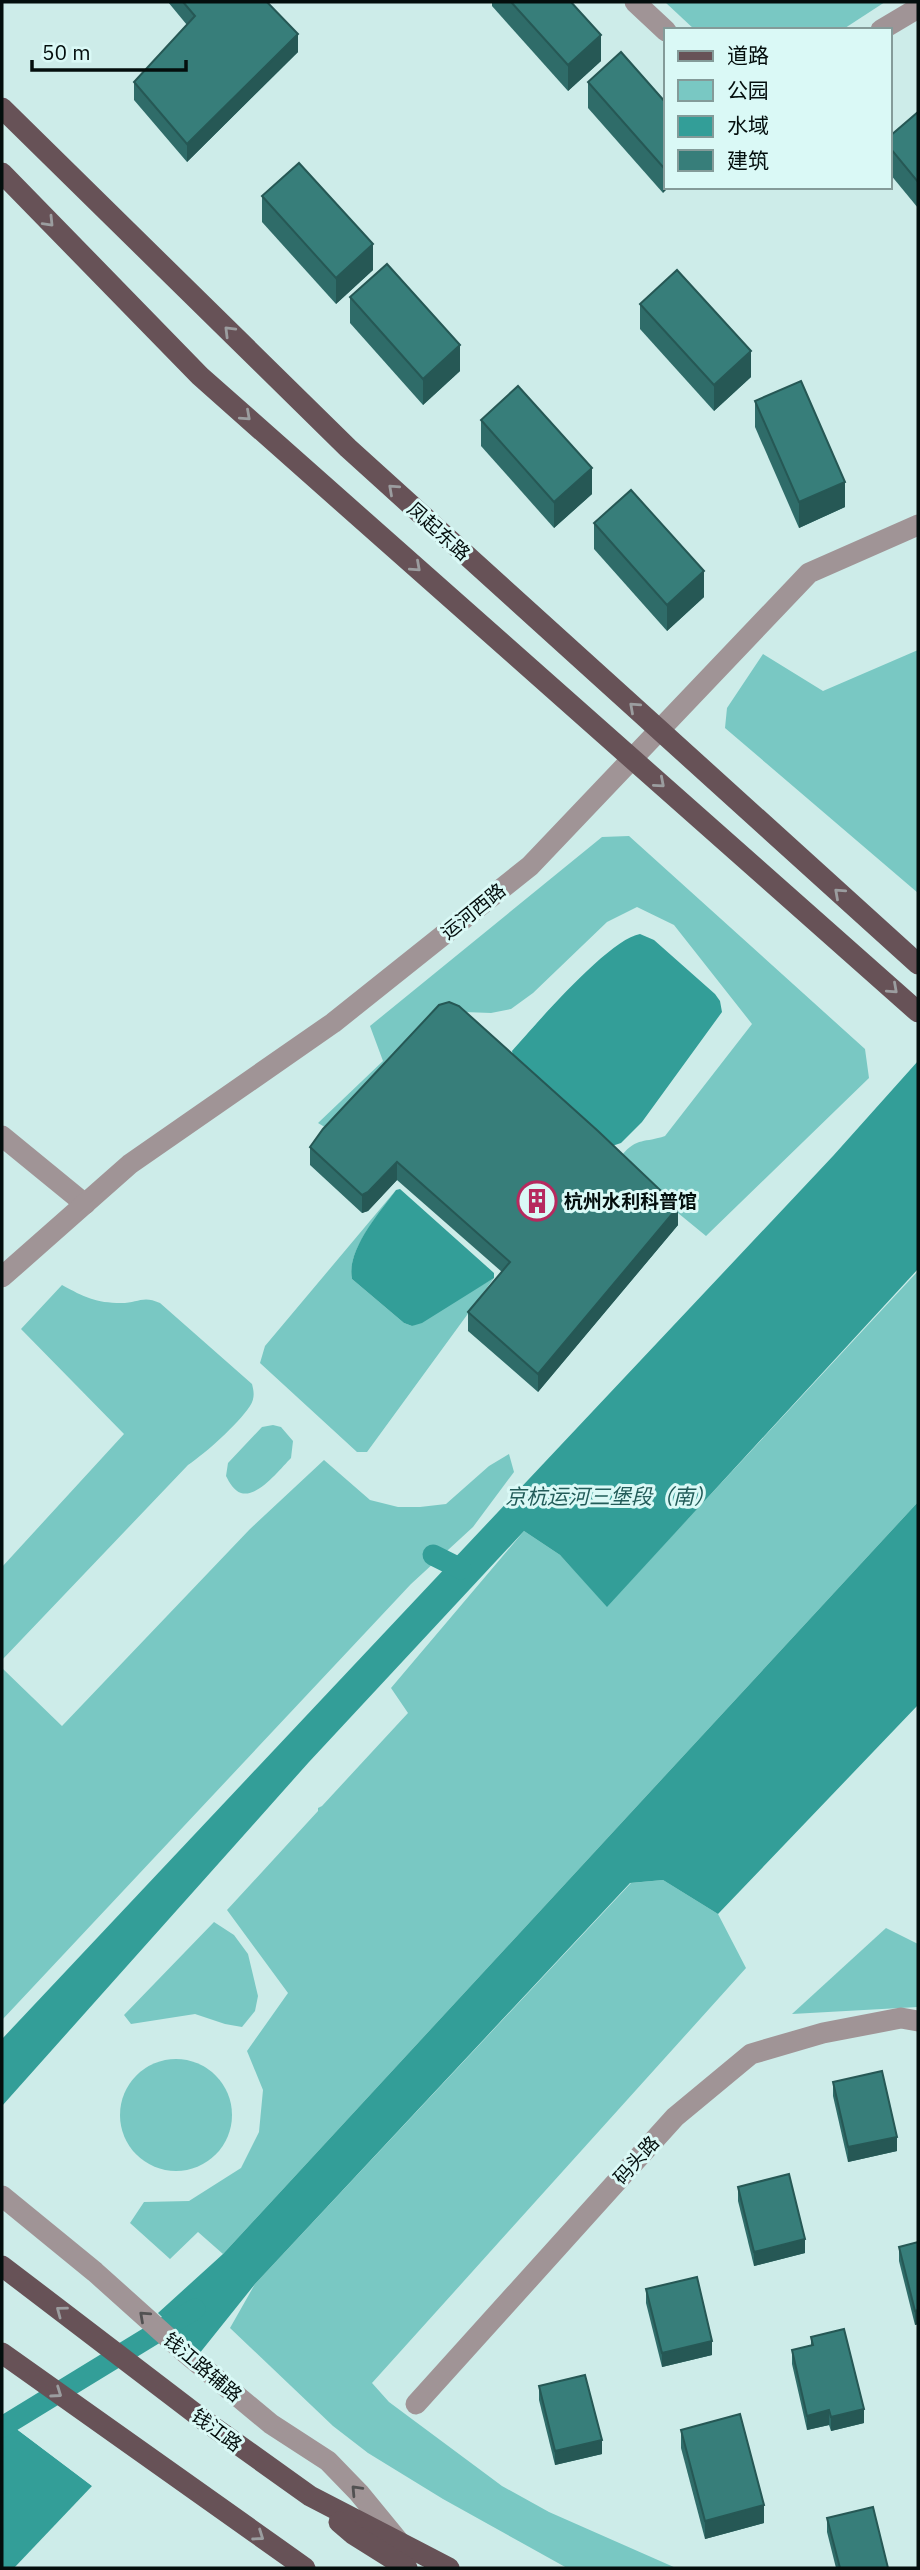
<svg xmlns="http://www.w3.org/2000/svg" width="920" height="2570" font-family="'IBM Plex Sans','Noto Sans SC',sans-serif">
<style>
.green{fill:#79c8c3}
.water{fill:#339e98}
.pier{fill:#cdece9}
.lines{fill:none;stroke-linecap:round;stroke-linejoin:round}
.canal{stroke:#339e98;stroke-width:21}
.minor{stroke:#a09496;stroke-width:21}
.major{stroke:#675257;stroke-width:21}
.wall{fill:#2f6c69}
.shaded-wall{fill:#265855}
.building{fill:#377e7a;stroke:#265855;stroke-width:2}
.oneway{stroke:#9b9d9f}
.oneway2{stroke:#525152}
.labels{text-anchor:middle;stroke-width:6;stroke-linejoin:round;paint-order:stroke}
.street-label{font-size:19px;fill:#040e0d;stroke:#daf9f6}
.poi-label{font-size:19px;font-weight:bold;fill:#040e0d;stroke:#daf9f6;text-anchor:start}
.water-label{font-size:21px;font-style:italic;fill:#225c59;stroke:#daf9f6}
</style>
<rect width="100%" height="100%" fill="#cdece9"/>
<g class="green">
<polygon points="665,2 885,2 842,30 695,30"/>
<polygon points="918,650 918,893 725,728 727,708 763,654 823,691"/>
<path d="M629,836L865,1049L869,1078L706,1236L678,1213L622,1155C637,1137 645,1143 665,1136L752,1024L674,925L637,907L607,922L533,993L511,1009L491,1013L464,1012L328,1129L318,1123L383,1061L370,1026L602,837Z"/>
<path d="M396,1190C380,1213 346,1250 352,1279L404,1323L412,1326L494,1278L367,1452H357L260,1363L265,1346Z"/>
<polygon points="918,1271 918,1502 223,2254 198,2232 170,2259 130,2223 144,2202 189,2201 241,2168 259,2132 263,2090 247,2051 288,1993 227,1910 318,1811 318,1808 322,1806 408,1713 391,1688 524,1531 560,1555 607,1606"/>
<path d="M62,1285C84,1297 96,1303 121,1303C138,1303 143,1295 160,1303L252,1384C254,1392 255,1398 250,1406C237,1425 207,1452 188,1465L2,1660V1567L124,1434L21,1329Z"/>
<path d="M273,1425L281,1427L293,1441L291,1458C280,1469 258,1498 241,1493C234,1491 229,1482 226,1476L228,1463L262,1427Z"/>
<polygon points="509,1454 514,1472 473,1527 411,1584 2,2020 2,1668 62,1726 250,1529 324,1460 370,1500 398,1507 420,1507 446,1504 489,1466"/>
<polygon points="663,1880 718,1914 746,1968 372,2383 389,2402 502,2486 549,2512 676,2568 567,2568 443,2499 368,2453 333,2426 230,2328 255,2284 631,1883"/>
<polygon points="214,1922 234,1935 248,1954 258,1996 255,2011 242,2027 225,2024 195,2014 131,2024 124,2015"/>
<polygon points="886,1928 918,1944 918,2007 792,2014"/>
<circle cx="176" cy="2115" r="56"/>
</g>
<g class="water">
<path d="M640,934L654,940L715,994L720,1001L722,1012L642,1122L621,1143L612,1146L514,1060L512,1051C536,1024 609,939 640,934Z"/>
<polygon points="918,1061 918,1269 607,1607 560,1555 524,1531 309,1762 2,2106 2,2039 833,1156"/>
<path d="M400,1189L494,1273V1278L422,1323L412,1326L404,1323L352,1279C346,1250 380,1212 396,1190Z"/>
<polygon points="918,1502 918,1705 718,1914 663,1880 630,1883 255,2284 199,2354 158,2313 223,2254"/>
<polygon points="2,2418 92,2486 14,2568 2,2568"/>
</g>
<polygon class="pier" points="2,2415 94,2483 95,2488 2,2418"/>
<g class="lines">
<g class="canal">
<polyline points="433,1555 461,1569"/>
<polyline points="2,2427 195,2309"/>
</g>
<g class="minor">
<polyline points="635,2 666,31"/>
<polyline points="881,30 918,8"/>
<polyline points="2,1136 85,1204"/>
<polyline points="2,1277 130,1164 333,1023 530,866 809,573 918,525"/>
<polyline points="2,2196 95,2272 183,2351 271,2424 328,2461 359,2493 400,2543"/>
<polyline points="416,2404 675,2117 751,2054 823,2033 901,2018 918,2021"/>
</g>
<g class="major">
<polyline points="2,108 348,448 918,964"/>
<polyline points="2,173 200,376 918,1012"/>
<polyline points="2,2266 205,2421 310,2496 449,2568"/>
<polyline points="2,2353 305,2568"/>
<polyline points="339,2522 353,2534 407,2568"/>
</g>
</g>
<g class="wall">
<polygon points="168,2 267,2 298,52 187,162 134,100 134,82 187,25"/>
<polygon points="492,2 571,2 601,61 568,91 492,6"/>
<polygon points="588,82 666,103 663,193 588,108"/>
<polygon points="918,112 918,208 890,174 890,136"/>
<polygon points="262,196 373,270 336,304 262,222"/>
<polygon points="350,297 460,371 423,405 350,323"/>
<polygon points="640,304 751,377 714,411 640,329"/>
<polygon points="755,401 845,507 799,528 755,427"/>
<polygon points="481,420 592,494 554,528 481,446"/>
<polygon points="594,523 704,597 667,631 594,549"/>
<polygon points="323,1129 678,1225 538,1392 468,1331 468,1312 502,1272 397,1180 368,1211 362,1213 310,1165 310,1147"/>
<polygon points="833,2082 897,2151 848,2162 833,2096"/>
<polygon points="738,2187 805,2253 754,2266 738,2201"/>
<polygon points="918,2242 918,2324 915,2325 899,2261 899,2247"/>
<polygon points="646,2289 712,2355 662,2367 646,2303"/>
<polygon points="811,2337 864,2423 831,2431 829,2425 807,2430 792,2364 792,2350 811,2345"/>
<polygon points="539,2386 602,2454 555,2465 539,2400"/>
<polygon points="681,2430 764,2523 705,2539 681,2448"/>
<polygon points="827,2518 888,2568 836,2568 827,2532"/>
</g>
<g class="shaded-wall">
<polygon points="298,34 298,52 187,162 187,144"/>
<polygon points="601,35 601,61 568,91 568,65"/>
<polygon points="666,164 666,187 669,187 663,193 663,167"/>
<polygon points="373,244 373,270 336,304 336,278"/>
<polygon points="460,345 460,371 423,405 423,379"/>
<polygon points="751,351 751,377 714,411 714,385"/>
<polygon points="592,468 592,494 554,528 554,502"/>
<polygon points="845,482 845,507 799,528 799,502"/>
<polygon points="704,571 704,597 667,631 667,605"/>
<polygon points="397,1162 397,1180 368,1211 362,1213 362,1195"/>
<polygon points="678,1207 678,1225 538,1392 538,1374"/>
<polygon points="897,2137 897,2151 848,2162 848,2147"/>
<polygon points="805,2239 805,2253 754,2266 754,2252"/>
<polygon points="918,2310 918,2324 915,2325 915,2311"/>
<polygon points="712,2341 712,2355 662,2367 662,2353"/>
<polygon points="864,2409 864,2423 831,2431 831,2417"/>
<polygon points="829,2410 829,2425 807,2430 807,2416"/>
<polygon points="602,2440 602,2454 555,2465 555,2451"/>
<polygon points="764,2505 764,2523 705,2539 705,2521"/>
</g>
<g class="building">
<polygon points="183,2 267,2 298,34 187,144 134,82 195,16"/>
<polygon points="511,2 571,2 601,35 568,65"/>
<polygon points="621,52 666,103 666,164 663,167 588,82"/>
<polygon points="918,112 918,182 890,148 890,136"/>
<polygon points="299,163 373,244 336,278 262,196"/>
<polygon points="387,264 460,345 423,379 350,297"/>
<polygon points="677,270 751,351 714,385 640,304"/>
<polygon points="801,381 845,482 799,502 755,401"/>
<polygon points="518,386 592,468 554,502 481,420"/>
<polygon points="631,490 704,571 667,605 594,523"/>
<polygon points="449,1002 459,1006 598,1131 678,1207 538,1374 468,1312 510,1262 397,1162 368,1192 362,1195 310,1147 323,1129 439,1005"/>
<polygon points="882,2071 897,2137 848,2147 833,2082"/>
<polygon points="789,2174 805,2239 754,2252 738,2187"/>
<polygon points="918,2242 918,2310 915,2311 899,2247"/>
<polygon points="697,2277 712,2341 662,2353 646,2289"/>
<polygon points="844,2329 864,2409 831,2417 829,2410 807,2416 792,2350 813,2345 811,2337"/>
<polygon points="585,2375 602,2440 555,2451 539,2386"/>
<polygon points="740,2414 764,2505 705,2521 681,2430"/>
<polygon points="873,2507 888,2568 840,2568 827,2518"/>
</g>
<defs><path id="oneway-chevron" d="M-2-3.5L2.5 0L-2 3.5" fill="none" stroke-width="1.6" stroke-linecap="round" stroke-linejoin="round" transform="scale(1.75)"/></defs>
<g class="oneway">
<use href="#oneway-chevron" transform="translate(49 222) rotate(46)"/>
<use href="#oneway-chevron" transform="translate(229 331) rotate(-135)"/>
<use href="#oneway-chevron" transform="translate(246 416) rotate(42)"/>
<use href="#oneway-chevron" transform="translate(393 489) rotate(-138)"/>
<use href="#oneway-chevron" transform="translate(416 567) rotate(42)"/>
<use href="#oneway-chevron" transform="translate(634 707) rotate(-138)"/>
<use href="#oneway-chevron" transform="translate(660 783) rotate(41)"/>
<use href="#oneway-chevron" transform="translate(839 893) rotate(-138)"/>
<use href="#oneway-chevron" transform="translate(893 989) rotate(42)"/>
<use href="#oneway-chevron" transform="translate(61 2311) rotate(-143)"/>
<use href="#oneway-chevron" transform="translate(57 2393) rotate(35)"/>
<use href="#oneway-chevron" transform="translate(259 2536) rotate(35)"/>
</g>
<g class="oneway2">
<use href="#oneway-chevron" transform="translate(144 2316) rotate(-138)"/>
<use href="#oneway-chevron" transform="translate(356 2490) rotate(-133)"/>
</g>
<defs>
<g id="building-ring" transform="scale(2.0125)"><circle r="9.5" fill="#daf9f6" stroke="#b6295e" stroke-width="1.5"/><path d="M-4-6H4V6H1V3H-1V6H-4ZM-2.5-4.3h1.7v1.8h-1.7ZM.8-4.3h1.7v1.8H.8ZM-2.5-1h1.7V.8h-1.7ZM.8-1h1.7V.8H.8Z" fill="#b6295e"/></g>
</defs>
<g fill-rule="evenodd">
<use href="#building-ring" x="537" y="1201"/>
</g>
<g class="labels">
<g class="street-label">
<text transform="translate(439 531) rotate(42)" y="7">凤起东路</text>
<text transform="translate(473 911) rotate(-39)" y="7">运河西路</text>
<text transform="translate(636 2160) rotate(-48)" y="7">码头路</text>
<text transform="translate(203 2367) rotate(40)" y="7">钱江路辅路</text>
<text transform="translate(217 2430) rotate(37)" y="7">钱江路</text>
</g>
<g class="poi-label">
<text x="564" y="1208">杭州水利科普馆</text>
</g>
<g class="water-label">
<text x="610" y="1504">京杭运河三堡段（南）</text>
</g>
</g>
<rect width="920" height="2570" fill="none" stroke="#040e0d" stroke-width="7"/>
<rect x="664" y="28" width="228" height="161" fill="#daf9f6" stroke="#849b99" stroke-width="2"/>
<rect x="678" y="51" width="35" height="10" fill="#675257" stroke="#849b99" stroke-width="2"/>
<text x="727" y="63" font-size="21" fill="#040e0d">道路</text>
<rect x="678" y="80" width="35" height="21" fill="#79c8c3" stroke="#849b99" stroke-width="2"/>
<text x="727" y="98" font-size="21" fill="#040e0d">公园</text>
<rect x="678" y="116" width="35" height="21" fill="#339e98" stroke="#849b99" stroke-width="2"/>
<text x="727" y="133" font-size="21" fill="#040e0d">水域</text>
<rect x="678" y="150" width="35" height="21" fill="#377e7a" stroke="#849b99" stroke-width="2"/>
<text x="727" y="168" font-size="21" fill="#040e0d">建筑</text>
<path d="M32 60v10h154v-10" fill="none" stroke="#040e0d" stroke-width="3.5"/>
<text x="42" y="60" font-size="21" fill="#040e0d" stroke="#daf9f6" stroke-width="5" paint-order="stroke">50 m</text>
</svg>
